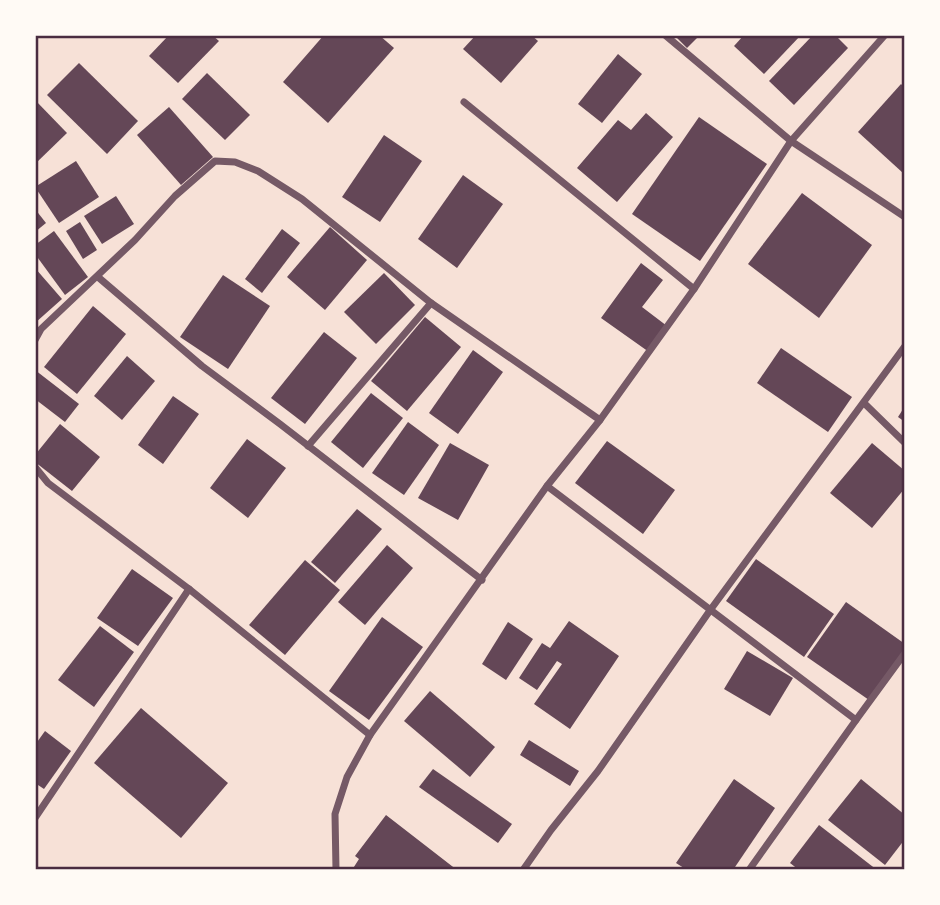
<svg xmlns="http://www.w3.org/2000/svg" width="940" height="905" font-family="'DM Sans',sans-serif">
<style>
.building{fill:#644757}
.lines{fill:none;stroke-linecap:round;stroke-linejoin:round}
.minor{stroke:#755966;stroke-width:7}
.neatline{fill:none;stroke:#4a2c40;stroke-width:2.5}
</style>
<rect width="100%" height="100%" fill="#f7e1d7"/>
<g class="building">
<polygon points="169,35 212,35 219,41 178,83 149,56"/>
<polygon points="324,35 379,35 394,48 328,123 283,82"/>
<polygon points="476,35 531,35 538,41 501,83 463,49"/>
<polygon points="674,35 700,35 687,48"/>
<polygon points="744,35 801,35 764,74 734,46"/>
<polygon points="813,35 835,35 848,48 794,105 769,81"/>
<polygon points="618,54 642,74 602,123 578,104"/>
<polygon points="79,63 138,121 107,154 47,95"/>
<polygon points="207,73 250,115 225,140 182,99"/>
<polygon points="901,84 905,88 905,171 903,173 858,132"/>
<polygon points="35,100 67,133 35,164"/>
<polygon points="169,107 213,157 181,185 137,135"/>
<polygon points="646,113 673,137 617,202 577,168 618,120 631,130"/>
<polygon points="699,117 767,164 700,261 632,214"/>
<polygon points="384,135 422,161 380,222 342,197"/>
<polygon points="76,161 99,197 59,223 35,187"/>
<polygon points="463,175 503,204 457,268 418,239"/>
<polygon points="802,193 872,245 819,318 748,264"/>
<polygon points="116,196 134,224 102,244 84,216"/>
<polygon points="35,209 46,223 35,232"/>
<polygon points="80,222 97,250 83,259 66,231"/>
<polygon points="330,227 367,260 325,310 287,277"/>
<polygon points="282,229 300,243 262,293 245,279"/>
<polygon points="54,231 88,277 65,295 35,254 35,245"/>
<polygon points="641,263 663,280 642,307 667,326 649,352 601,318"/>
<polygon points="35,268 62,299 35,323"/>
<polygon points="384,273 415,305 376,344 344,312"/>
<polygon points="223,275 270,306 228,369 180,337"/>
<polygon points="93,306 126,334 77,394 44,367"/>
<polygon points="425,317 461,347 407,411 371,381"/>
<polygon points="324,332 357,358 305,424 271,398"/>
<polygon points="781,348 852,397 828,432 757,383"/>
<polygon points="473,350 503,372 458,434 429,413"/>
<polygon points="127,356 155,381 122,420 94,396"/>
<polygon points="35,370 79,404 65,422 35,399"/>
<polygon points="371,393 403,418 363,468 331,442"/>
<polygon points="173,396 199,414 163,464 138,445"/>
<polygon points="905,406 905,422 898,417"/>
<polygon points="408,422 439,445 404,495 372,473"/>
<polygon points="60,424 100,457 72,491 35,462 35,455"/>
<polygon points="247,439 286,468 248,518 210,488"/>
<polygon points="607,441 675,490 643,534 575,483"/>
<polygon points="450,443 489,465 458,520 418,498"/>
<polygon points="872,443 905,471 905,488 872,528 830,493"/>
<polygon points="357,509 382,529 335,583 311,562"/>
<polygon points="387,545 413,568 365,625 338,602"/>
<polygon points="756,559 834,614 804,657 726,601"/>
<polygon points="305,560 340,590 285,655 249,625"/>
<polygon points="132,569 173,598 138,646 97,618"/>
<polygon points="846,602 905,644 905,649 869,700 807,657"/>
<polygon points="382,617 423,647 369,720 329,691"/>
<polygon points="569,621 619,656 570,729 534,704 562,664 557,661 537,690 519,678 542,643 550,648"/>
<polygon points="508,622 533,639 506,680 482,664"/>
<polygon points="100,626 134,652 94,707 58,680"/>
<polygon points="747,651 793,678 770,716 724,689"/>
<polygon points="430,691 495,747 470,777 404,721"/>
<polygon points="141,708 228,783 181,838 94,763"/>
<polygon points="45,731 71,751 44,789 35,783 35,745"/>
<polygon points="529,740 579,771 570,786 520,755"/>
<polygon points="433,769 512,824 498,843 419,787"/>
<polygon points="734,779 775,808 733,870 687,870 676,863"/>
<polygon points="861,779 905,815 905,839 885,865 828,820"/>
<polygon points="386,815 457,870 352,870 359,859 355,856"/>
<polygon points="819,825 877,870 799,870 790,863"/>
</g>
<g class="lines">
<g class="minor">
<polyline points="665,35 791,141 905,217"/>
<polyline points="464,102 694,289"/>
<polyline points="98,277 202,366 280,424 482,580"/>
<polyline points="35,340 41,329 135,240 175,196 215,161 235,162 258,171 302,199 431,303 600,420"/>
<polyline points="864,403 905,443"/>
<polyline points="308,446 431,303"/>
<polyline points="35,467 48,483 189,589 370,735"/>
<polyline points="547,486 856,720 749,870"/>
<polyline points="856,720 905,653"/>
<polyline points="35,818 189,589"/>
<polyline points="336,870 335,814 347,777 370,735 547,486 600,420 694,289 791,141 885,35"/>
<polyline points="523,870 551,830 598,771 711,609 905,346"/>
</g>
</g>
<rect width="940" height="905" fill="none" stroke="#fffaf5" stroke-width="74"/>
<rect x="37" y="37" width="866" height="831" class="neatline"/>
</svg>
